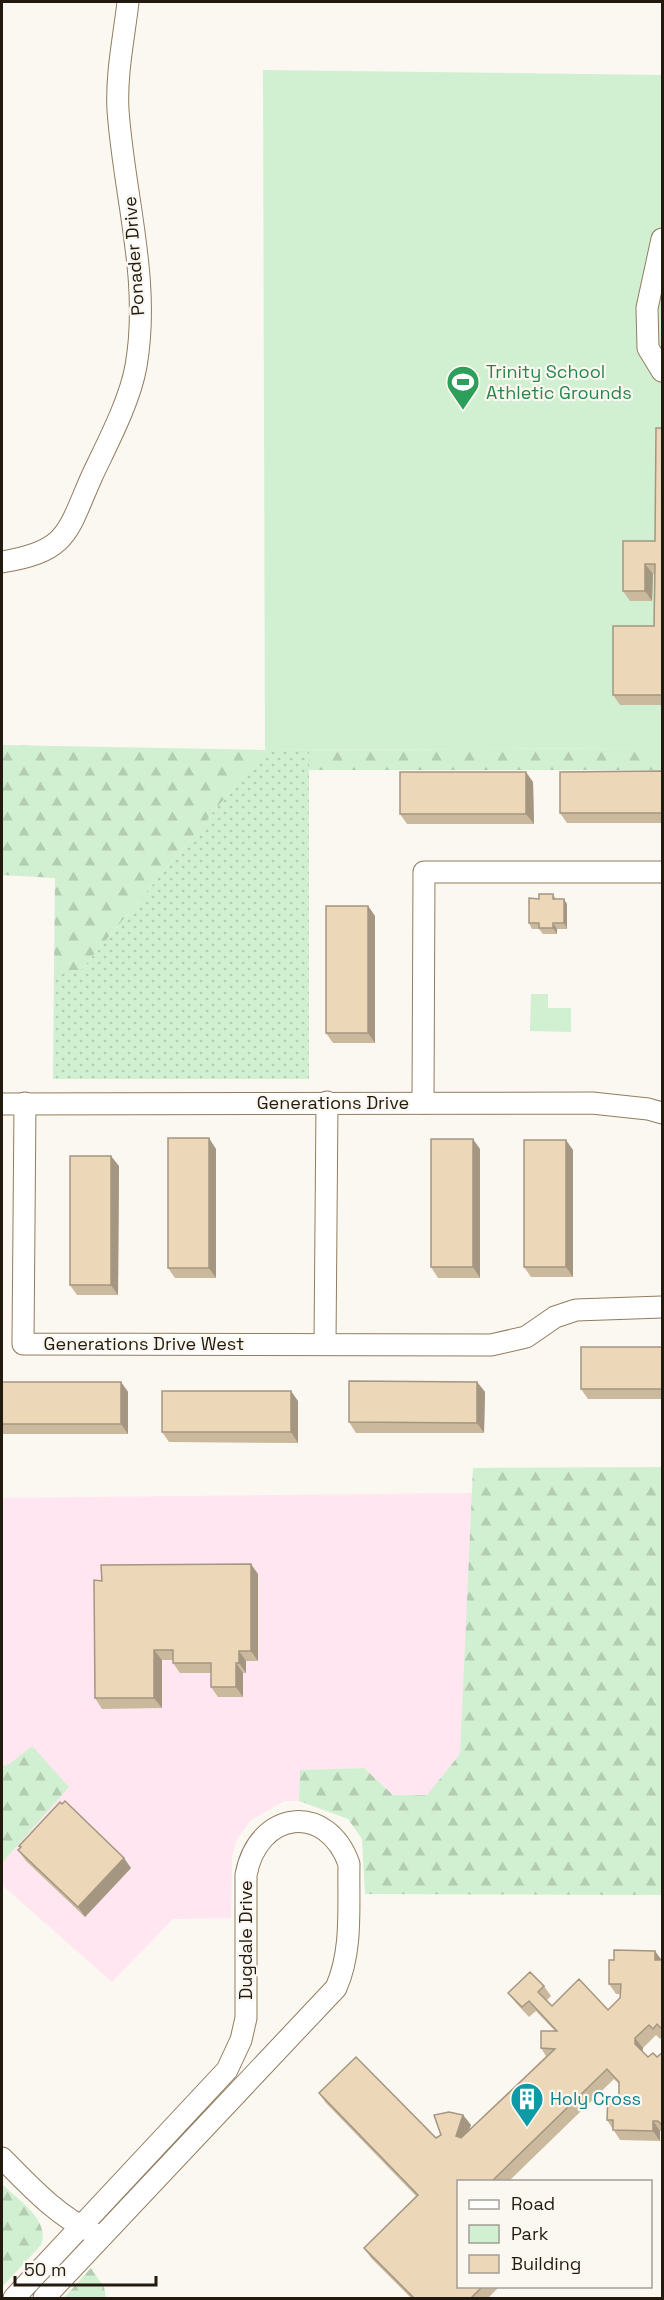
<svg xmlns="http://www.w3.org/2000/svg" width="664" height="2300" font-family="'Space Grotesk',sans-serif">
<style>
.commercial{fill:#ffe6f0}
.grass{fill:url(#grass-dots)}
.forest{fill:url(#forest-firs)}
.park{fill:#d0f0d1}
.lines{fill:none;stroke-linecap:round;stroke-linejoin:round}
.minor-casing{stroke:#917d60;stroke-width:23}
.minor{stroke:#fff;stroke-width:21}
.wall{fill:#cbb99e}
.shaded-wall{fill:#a59681}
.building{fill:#ecd7b8;stroke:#a59681;stroke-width:1.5}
.labels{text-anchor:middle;stroke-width:4.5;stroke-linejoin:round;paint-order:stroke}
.street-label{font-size:18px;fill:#221a0f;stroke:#fbf7f1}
.leisure-label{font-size:18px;fill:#27864d;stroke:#fbf7f1;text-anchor:start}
.culture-label{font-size:18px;fill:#0d838f;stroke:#fbf7f1;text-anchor:start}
</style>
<defs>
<pattern id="grass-dots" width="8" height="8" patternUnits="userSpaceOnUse" patternTransform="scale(1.5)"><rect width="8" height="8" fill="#d0f0d1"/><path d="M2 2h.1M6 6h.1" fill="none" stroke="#b2cdb2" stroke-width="1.8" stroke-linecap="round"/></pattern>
<pattern id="forest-firs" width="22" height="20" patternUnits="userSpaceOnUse" patternTransform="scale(1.5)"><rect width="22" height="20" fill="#d0f0d1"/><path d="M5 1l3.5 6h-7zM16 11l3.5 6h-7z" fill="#b2cdb2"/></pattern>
</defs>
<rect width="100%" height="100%" fill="#fbf7f1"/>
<polygon class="commercial" points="473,1493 460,1754 427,1795 393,1795 364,1768 300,1770 299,1801 284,1801 251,1820 237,1839 232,1856 231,1918 173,1919 112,1982 2,1885 2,1863 69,1787 8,1765 2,1766 2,1498"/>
<polygon class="grass" points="265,750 309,750 309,1079 53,1079 54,970 81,970"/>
<g class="forest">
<polygon points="2,745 265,750 81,970 54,970 55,878 2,875"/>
<polygon points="662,748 662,770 309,770 309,750"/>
<polygon points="662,1467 662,1895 365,1894 362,1839 348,1819 299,1801 300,1770 364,1768 393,1795 427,1795 460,1754 473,1468"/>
<polygon points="32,1746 69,1787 2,1863 2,1766 8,1765"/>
<path d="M2,2184C18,2200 51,2220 41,2245L2,2287Z"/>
<polygon points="91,2268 104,2287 106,2298 64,2298"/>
</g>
<g class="park">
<polygon points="263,70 662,75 662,748 265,750"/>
<polygon points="531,994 548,994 548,1008 571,1008 571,1032 530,1031"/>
</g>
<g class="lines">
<g class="minor-casing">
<g id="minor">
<polyline points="662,239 647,308 648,348 662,371"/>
<path d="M2,562C69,551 67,532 92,476C107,444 130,401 136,366C151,280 124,196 118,110C116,74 124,37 128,2"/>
<polyline points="25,1103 23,1344 491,1345 526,1337 555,1317 576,1310 662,1307"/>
<polyline points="423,1103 424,872 662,872"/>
<polyline points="2,1104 592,1103 648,1109 662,1113"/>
<polyline points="325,1344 327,1102"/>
<path d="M2,2158C30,2186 56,2215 92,2232"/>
<path d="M14,2298L227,2070L241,2040L246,2018V1875C258,1810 327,1802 349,1864C348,1906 353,1950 336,1988L44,2298"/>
</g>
</g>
<use href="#minor" class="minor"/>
</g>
<g class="wall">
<polygon points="663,428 663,705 620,705 613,695 654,626 655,574 653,574 652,601 630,601 623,591 655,541"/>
<polygon points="663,771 663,823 567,823 560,813"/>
<polygon points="533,782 534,824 407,824 400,814"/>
<polygon points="553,894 556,899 567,904 567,929 557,929 557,934 543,934 539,929 532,929 529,923"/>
<polygon points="368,906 375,916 375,1043 333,1043 326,1033"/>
<polygon points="216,1149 216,1278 175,1278 168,1268"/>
<polygon points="480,1149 480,1278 438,1278 431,1267"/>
<polygon points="573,1150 573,1277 531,1277 524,1267"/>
<polygon points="119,1166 118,1295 77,1295 70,1285"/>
<polygon points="663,1347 663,1399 588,1399 581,1389"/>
<polygon points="2,1382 121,1382 128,1392 128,1434 2,1434"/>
<polygon points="477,1382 485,1392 484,1433 356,1433 349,1422"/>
<polygon points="298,1401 298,1443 169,1442 162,1432"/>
<polygon points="258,1574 258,1661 246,1661 246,1673 243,1673 243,1697 218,1697 211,1687 211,1673 180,1673 173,1663 173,1660 162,1660 162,1708 102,1709 95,1698 94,1580"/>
<polygon points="19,1846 131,1868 85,1917 26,1861 18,1850 21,1848"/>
<polygon points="655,1951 661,1959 663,1958 663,2036 660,2039 656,2035 643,2048 642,2051 648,2057 657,2057 663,2052 663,2131 660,2131 660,2141 620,2140 607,2120 619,2096 619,2084 614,2079 509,2181 459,2181 459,2286 500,2286 488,2298 411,2298 371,2258 364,2248 416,2196 326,2103 319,2093 436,2138 441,2135 463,2115 471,2125 468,2132 546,2056 541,2048 555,2031 536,2011 529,2017 516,2003 508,1993 544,1986 551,1996 547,2000 552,2006 608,2010 620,1998 621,1994 616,1994 609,1984 614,1960"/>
</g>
<g class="shaded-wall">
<polygon points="645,564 653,574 652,601 645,591"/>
<polygon points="526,772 533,782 534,824 526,814"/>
<polygon points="564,899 567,904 567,929 564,923"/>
<polygon points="368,906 375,916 375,1043 368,1033"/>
<polygon points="553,923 557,929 557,934 553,928"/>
<polygon points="209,1138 216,1149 216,1278 209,1268"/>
<polygon points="473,1139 480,1149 480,1278 473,1267"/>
<polygon points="566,1140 573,1150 573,1277 566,1267"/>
<polygon points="111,1156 119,1166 118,1295 111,1285"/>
<polygon points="121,1382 128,1392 128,1434 121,1424"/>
<polygon points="477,1382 485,1392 484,1433 477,1423"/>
<polygon points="291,1391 298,1401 298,1443 291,1432"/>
<polygon points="251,1564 258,1574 258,1661 251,1651"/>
<polygon points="154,1650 162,1660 162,1708 154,1698"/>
<polygon points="239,1651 246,1661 246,1673 239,1663"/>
<polygon points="236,1663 243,1673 243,1697 236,1687"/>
<polygon points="124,1858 131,1868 85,1917 78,1907"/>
<polygon points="655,1951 662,1961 655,1960"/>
<polygon points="635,2038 643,2048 642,2054 635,2044"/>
<polygon points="463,2115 471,2125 463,2146 456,2136"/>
<polygon points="653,2121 660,2131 660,2141 653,2131"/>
</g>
<g class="building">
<polygon points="656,428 663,428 663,695 613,695 613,626 654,626 655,564 645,564 645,591 623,591 623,541 655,541"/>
<polygon points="663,771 663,813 560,813 560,772"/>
<rect x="400" y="772" width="126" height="42"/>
<polygon points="539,894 553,894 553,899 564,899 564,923 553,923 553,928 539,928 539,923 529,923 529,898 539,899"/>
<rect x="326" y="906" width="42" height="127"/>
<rect x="168" y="1138" width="41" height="130"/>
<rect x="431" y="1139" width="42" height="128"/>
<rect x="524" y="1140" width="42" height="127"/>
<rect x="70" y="1156" width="41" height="129"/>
<rect x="581" y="1347" width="82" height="42"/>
<polygon points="349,1381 477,1382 477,1423 349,1422"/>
<rect x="2" y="1382" width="119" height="42"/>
<rect x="162" y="1391" width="129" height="41"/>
<polygon points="251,1564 251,1651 239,1651 239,1663 236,1663 236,1687 211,1687 211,1663 173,1663 173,1650 154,1650 154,1698 95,1698 94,1580 102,1581 101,1565"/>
<polygon points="65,1801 124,1858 78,1907 18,1850 21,1847 19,1846 60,1802 62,1804"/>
<polygon points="614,1950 655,1951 655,1960 660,1960 663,1958 663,2030 657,2024 653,2029 649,2025 635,2038 635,2044 648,2057 653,2053 657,2057 663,2052 663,2126 658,2121 653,2121 653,2131 613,2130 613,2120 607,2120 608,2096 619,2096 619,2082 607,2069 492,2181 459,2181 459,2286 483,2286 471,2298 414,2298 364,2248 418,2195 319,2093 356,2057 436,2138 441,2135 434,2115 449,2112 463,2115 456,2136 461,2138 555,2049 541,2048 541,2031 557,2031 529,2001 522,2007 508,1993 530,1972 544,1986 538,1992 552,2006 579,1979 608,2010 620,1998 621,1984 609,1984 609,1960 614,1960"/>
</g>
<defs>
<g id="stadium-pin" transform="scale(1.725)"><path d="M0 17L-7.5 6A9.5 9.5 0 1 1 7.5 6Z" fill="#2e9e5b" stroke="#fbf7f1"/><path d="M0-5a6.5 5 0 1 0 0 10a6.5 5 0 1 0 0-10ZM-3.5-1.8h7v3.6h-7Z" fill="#fff"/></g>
<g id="building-pin" transform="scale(1.725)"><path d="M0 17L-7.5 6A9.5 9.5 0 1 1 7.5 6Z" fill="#0f9aa8" stroke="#fbf7f1"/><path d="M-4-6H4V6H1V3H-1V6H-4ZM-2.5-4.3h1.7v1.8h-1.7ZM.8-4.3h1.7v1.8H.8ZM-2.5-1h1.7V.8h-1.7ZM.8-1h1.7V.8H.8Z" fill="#fff"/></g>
</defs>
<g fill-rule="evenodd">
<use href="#stadium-pin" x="463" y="382"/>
<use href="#building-pin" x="527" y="2099"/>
</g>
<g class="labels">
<g class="street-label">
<text transform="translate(134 256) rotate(-94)" y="6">Ponader Drive</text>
<text x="333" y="1109">Generations Drive</text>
<text x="144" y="1350">Generations Drive West</text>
<text transform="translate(246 1940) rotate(-90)" y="6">Dugdale Drive</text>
</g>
<g class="leisure-label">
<text x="486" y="378">Trinity School<tspan x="486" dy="21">Athletic Grounds</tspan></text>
</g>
<g class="culture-label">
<text x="550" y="2105">Holy Cross</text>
</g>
</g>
<rect width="664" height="2300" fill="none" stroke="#221a0f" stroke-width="6"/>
<rect x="457" y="2180" width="195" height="108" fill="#fbf7f1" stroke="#a49f97" stroke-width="1.5"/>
<rect x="469" y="2200" width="30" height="9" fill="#ffffff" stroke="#a49f97" stroke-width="1.5"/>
<text x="511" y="2210" font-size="18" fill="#221a0f">Road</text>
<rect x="469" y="2225" width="30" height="18" fill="#d0f0d1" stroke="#a49f97" stroke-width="1.5"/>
<text x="511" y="2240" font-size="18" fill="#221a0f">Park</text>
<rect x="469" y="2255" width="30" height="18" fill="#ecd7b8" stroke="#a49f97" stroke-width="1.5"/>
<text x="511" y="2270" font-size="18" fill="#221a0f">Building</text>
<path d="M15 2276v9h141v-9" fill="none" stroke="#221a0f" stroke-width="3"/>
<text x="24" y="2276" font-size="18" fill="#221a0f" stroke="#fbf7f1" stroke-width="4.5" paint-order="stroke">50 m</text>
</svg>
